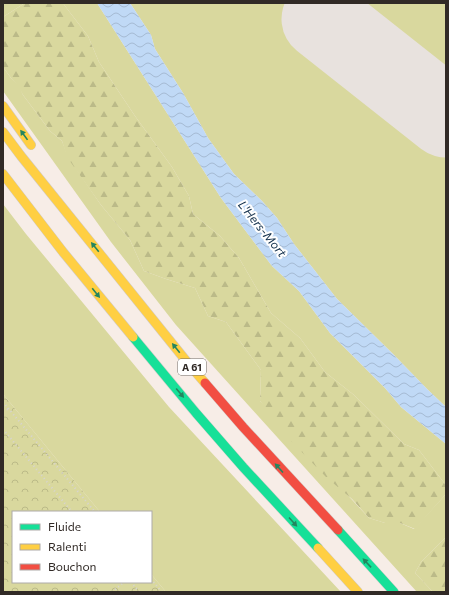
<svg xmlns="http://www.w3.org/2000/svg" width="449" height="595" font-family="Commissioner,sans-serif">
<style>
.grass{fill:#d9d89e}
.forest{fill:url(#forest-firs)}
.park{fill:url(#park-crowns)}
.water{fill:url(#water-waves)}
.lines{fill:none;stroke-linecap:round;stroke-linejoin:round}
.taxiway{stroke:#e8e2de;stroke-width:32}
.runway{stroke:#e8e2de;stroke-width:81}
.fast-casing{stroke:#cfcac7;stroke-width:10}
.slow-casing{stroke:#cfcac7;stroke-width:10}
.jam-casing{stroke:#cfcac7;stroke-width:10}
.path{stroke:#d7d4d2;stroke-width:2;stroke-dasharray:1 3;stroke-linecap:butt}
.fast{stroke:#16e098;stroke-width:9}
.slow{stroke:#ffcf43;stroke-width:9}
.jam{stroke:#f24e42;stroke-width:9}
.oneway{fill:#24855f}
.labels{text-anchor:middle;stroke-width:4;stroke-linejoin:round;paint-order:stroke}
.shield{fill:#fff;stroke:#6f6a67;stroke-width:1}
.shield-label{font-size:10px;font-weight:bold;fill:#312a26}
.water-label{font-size:12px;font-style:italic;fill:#122f4b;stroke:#fff}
</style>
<defs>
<pattern id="forest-firs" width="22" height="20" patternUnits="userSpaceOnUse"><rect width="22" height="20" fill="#d9d89e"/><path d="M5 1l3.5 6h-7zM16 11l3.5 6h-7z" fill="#bbba88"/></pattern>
<pattern id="park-crowns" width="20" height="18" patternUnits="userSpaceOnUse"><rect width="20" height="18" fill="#d9d89e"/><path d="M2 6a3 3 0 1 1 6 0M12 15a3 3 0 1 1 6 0" fill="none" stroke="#bbba88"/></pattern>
<pattern id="water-waves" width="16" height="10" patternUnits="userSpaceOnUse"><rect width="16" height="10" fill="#c0d9f6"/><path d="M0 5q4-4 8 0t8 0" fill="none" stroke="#a5bad3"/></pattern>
</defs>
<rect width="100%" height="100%" fill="#f7ede7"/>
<g class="grass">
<polygon points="3,3 25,3 3,17"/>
<polygon points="63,3 97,3 221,198 272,266 299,291 330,333 385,388 401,407 446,444 446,489 445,484 419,450 404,444 354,395 325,372 300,338 271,313 239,258 220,236 193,214 189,196 172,167 135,116 99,62 88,36 65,6"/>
<polygon points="130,3 332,3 305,37 446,149 446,407 427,389 394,355 337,299 294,244 277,218 262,201 234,174 208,138 183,93 155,49 151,35"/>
<polygon points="362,3 446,3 446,83 370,23"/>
<polygon points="3,67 11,78 19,86 23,95 50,131 62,141 68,157 101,205 130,240 144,271 166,279 195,288 208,316 226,322 261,370 260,401 369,518 385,523 400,523 414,529 446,494 446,537 421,562 415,573 433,592 417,592 176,325 111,242 3,91"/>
<polygon points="3,204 26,234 169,407 341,592 166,592 151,574 151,512 100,512 3,394"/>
</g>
<g class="forest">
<polygon points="25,3 63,3 65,6 88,36 99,62 135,116 172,167 189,196 193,214 220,236 239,258 271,313 300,338 325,372 354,395 404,444 419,450 445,484 446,494 415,529 400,523 385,523 369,518 352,499 326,477 291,441 260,401 261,370 226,322 208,316 195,288 166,279 144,271 130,240 101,205 67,157 62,141 50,131 23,95 18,86 11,78 3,67 3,17"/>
<polygon points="446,537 446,592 433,592 415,573 421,562"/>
</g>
<polygon class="park" points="3,394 100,512 13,512 13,582 151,582 151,574 166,592 3,592"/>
<polygon class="water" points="97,3 130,3 151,35 155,49 183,93 208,138 234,174 262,201 277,218 294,244 337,299 394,355 427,389 446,407 446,444 401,407 385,388 330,333 299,291 272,266 221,198"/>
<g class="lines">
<path class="taxiway" d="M344,3C336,19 341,27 350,41"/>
<polyline class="runway" points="322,19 446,117"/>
<g class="fast-casing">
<g id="fast">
<polyline points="133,337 196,413 243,467 318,548"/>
<polyline points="338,530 394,592"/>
</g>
</g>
<g class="slow-casing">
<g id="slow">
<polyline points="3,106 31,145"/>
<polyline points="3,132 21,156 187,362 205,383"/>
<polyline points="3,174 63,252 133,337"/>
<polyline points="318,548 358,592"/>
</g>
</g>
<g class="jam-casing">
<polyline id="jam" points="205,383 243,427 338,530"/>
</g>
<g class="path">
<polyline points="3,402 95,512"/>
<polyline points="3,408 9,410"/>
<polyline points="3,429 72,512"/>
<polyline points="151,579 162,592"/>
<polyline points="131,582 139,592"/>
<polyline points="112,592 124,582"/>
</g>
<use href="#fast" class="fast"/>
<use href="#slow" class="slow"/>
<use href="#jam" class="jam"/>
</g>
<defs><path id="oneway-solid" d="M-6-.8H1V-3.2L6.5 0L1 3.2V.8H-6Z"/></defs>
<g class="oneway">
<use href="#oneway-solid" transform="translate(24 135) rotate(-126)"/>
<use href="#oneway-solid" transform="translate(95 247) rotate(-129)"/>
<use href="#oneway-solid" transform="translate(96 293) rotate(51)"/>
<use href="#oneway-solid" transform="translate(176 348) rotate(-129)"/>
<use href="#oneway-solid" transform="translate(180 393) rotate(50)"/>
<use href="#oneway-solid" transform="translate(279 468) rotate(-132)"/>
<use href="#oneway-solid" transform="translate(293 522) rotate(48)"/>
<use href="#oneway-solid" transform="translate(367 563) rotate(-133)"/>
</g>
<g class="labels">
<rect class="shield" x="178" y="359" width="28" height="16" rx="3"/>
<g class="shield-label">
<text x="192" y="371">A 61</text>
</g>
<g class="water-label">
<text transform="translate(262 229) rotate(51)" y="4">L'Hers-Mort</text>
</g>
</g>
<rect width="449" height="595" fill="none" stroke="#312a26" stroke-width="8"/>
<rect x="12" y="511" width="140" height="72" fill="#ffffff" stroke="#adaaa8"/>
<rect x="20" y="524" width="20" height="6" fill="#16e098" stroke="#adaaa8"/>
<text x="48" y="531" font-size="12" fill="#312a26">Fluide</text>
<rect x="20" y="544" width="20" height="6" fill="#ffcf43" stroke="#adaaa8"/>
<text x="48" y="551" font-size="12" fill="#312a26">Ralenti</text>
<rect x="20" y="564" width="20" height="6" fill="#f24e42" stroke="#adaaa8"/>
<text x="48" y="571" font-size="12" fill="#312a26">Bouchon</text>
</svg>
